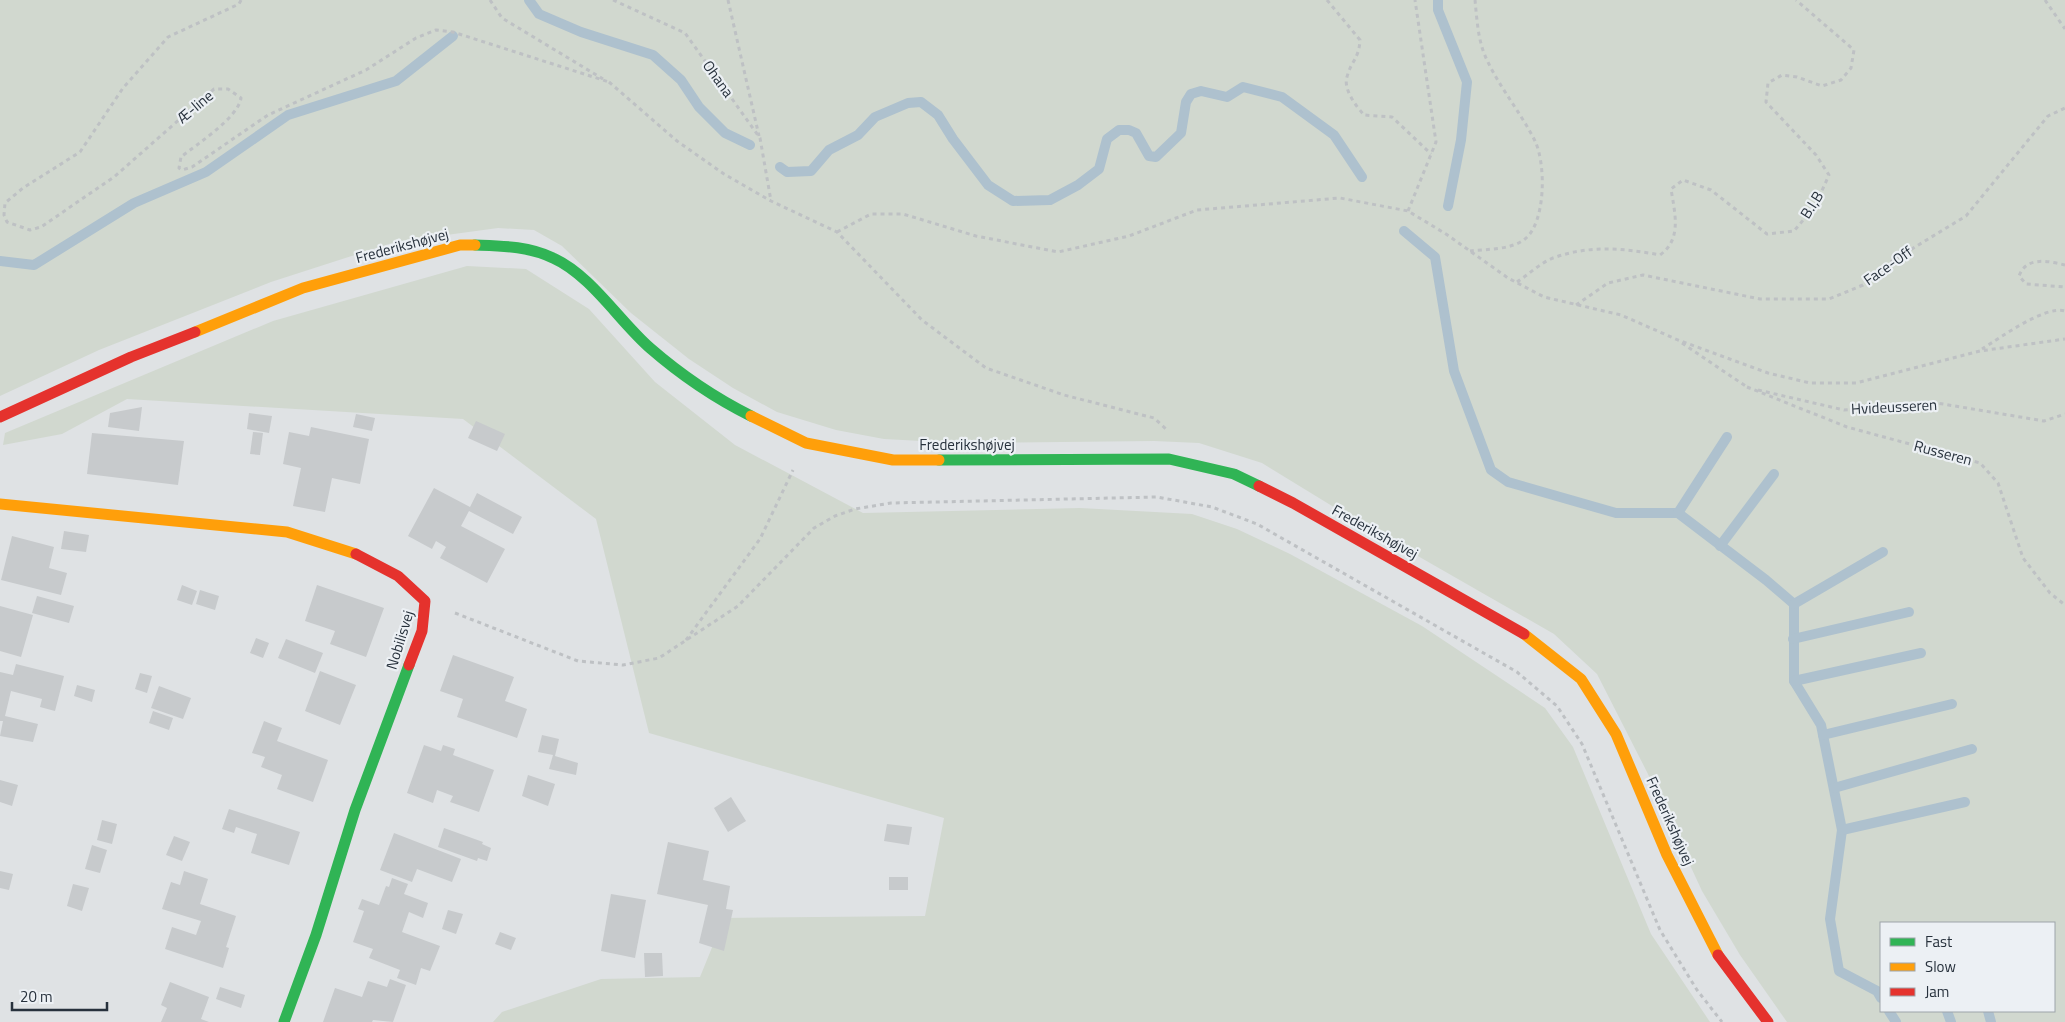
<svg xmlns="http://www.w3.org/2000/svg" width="2065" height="1022" font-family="'Titillium Web',sans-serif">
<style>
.green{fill:#d1d8cf;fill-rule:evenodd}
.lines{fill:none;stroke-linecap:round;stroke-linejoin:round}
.stream{stroke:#aec1ce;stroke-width:10}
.building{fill:#c7cacc}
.path{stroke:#bec1c4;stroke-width:3;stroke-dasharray:4 4;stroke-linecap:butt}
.fast{stroke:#30b455;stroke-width:11}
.slow{stroke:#ff9f0a;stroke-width:11}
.jam{stroke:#e5322d;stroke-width:11}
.labels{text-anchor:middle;stroke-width:4.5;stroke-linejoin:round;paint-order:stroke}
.street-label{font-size:15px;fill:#27313c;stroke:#ecf0f4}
</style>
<rect width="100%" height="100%" fill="#dfe2e4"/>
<g class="green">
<path d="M0,0H2065V1022H1787L1740,955L1702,891L1647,772L1597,674L1554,634L1355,520L1262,463L1199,443L1154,441L959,443L884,439L836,430L777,412L733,388L689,359L631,313L562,246L534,230L498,228L395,242L271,282L99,350L0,396ZM1881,923H2054V1011H1881Z"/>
<polygon points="467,266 526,269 589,309 655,382 735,445 863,513 1080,508 1192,514 1237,529 1290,554 1422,626 1545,708 1573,747 1651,934 1710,1022 493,1022 502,1012 601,979 700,977 724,918 925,916 944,818 649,733 596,519 463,419 127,399 62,434 3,445 5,433 273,321"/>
</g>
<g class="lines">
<g class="stream">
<polyline points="529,0 539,14 581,32 653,55 681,80 699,107 725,133 750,145"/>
<polyline points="1438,0 1438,10 1467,82 1461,140 1448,206"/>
<polyline points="780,167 787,172 811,171 829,150 858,135 875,117 908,103 921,102 938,115 953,139 988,185 1013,201 1050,200 1078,185 1099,169 1107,139 1119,130 1129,130 1136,133 1149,156 1156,157 1181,133 1186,102 1191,94 1201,91 1227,97 1243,87 1282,97 1334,135 1362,177"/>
<polyline points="1404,231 1435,257 1454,371 1491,470 1508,482 1616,513 1678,513 1766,580 1794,604 1794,681 1821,725 1842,830 1830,919 1839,971 1877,991 1881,998"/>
<polyline points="0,261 34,265 134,203 206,172 288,115 396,81 453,36"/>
<polyline points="1678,513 1727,437"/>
<polyline points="1720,546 1774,474"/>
<polyline points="1794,604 1883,552"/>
<polyline points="1793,639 1909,612"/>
<polyline points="1794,681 1921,653"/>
<polyline points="1823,735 1952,704"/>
<polyline points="1834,788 1972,749"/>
<polyline points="1842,830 1965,802"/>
<polyline points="1889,1011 1896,1022"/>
<polyline points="1947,1011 1951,1022"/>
<polyline points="1988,1011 1991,1022"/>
</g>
</g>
<g class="building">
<polygon points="142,407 139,431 108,427 110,413"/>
<polygon points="249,413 272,416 269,433 247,429"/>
<polygon points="356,414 375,418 372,431 353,427"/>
<polygon points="476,421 505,434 497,451 468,438"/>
<polygon points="311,427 369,439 360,484 332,478 325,512 293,506 301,468 283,464 289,432 309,436"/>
<polygon points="253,432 263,433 260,455 250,454"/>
<polygon points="92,433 184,441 178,485 87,474"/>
<polygon points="434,488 470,507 477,493 522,517 513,534 469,511 461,526 505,549 487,583 440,558 446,547 436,541 432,549 408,536"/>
<polygon points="64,531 89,535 86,552 61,549"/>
<polygon points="12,536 54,547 49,568 67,573 61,595 1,580"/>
<polygon points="182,585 197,591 192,605 177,600"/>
<polygon points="317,585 384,608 366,657 330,644 335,631 305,621"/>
<polygon points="200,590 219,596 215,610 196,604"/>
<polygon points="37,596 74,606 69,623 32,613"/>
<polygon points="0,606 33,615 21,657 0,651"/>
<polygon points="256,638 269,643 263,658 250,653"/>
<polygon points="286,639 323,653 315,673 278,658"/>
<polygon points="453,655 514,677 505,701 527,709 517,738 457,717 463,699 440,691"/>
<polygon points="16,664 64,676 55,711 40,707 42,699 11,691 5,716 38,724 33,742 0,736 3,721 0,721 0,672 13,675"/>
<polygon points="320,671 356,685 340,725 305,711"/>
<polygon points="140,673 152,676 147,693 135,689"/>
<polygon points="77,685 95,690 92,702 74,696"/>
<polygon points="159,686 191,698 183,719 151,708"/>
<polygon points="153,711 173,718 169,730 149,723"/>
<polygon points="264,721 282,728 277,741 328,760 313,802 277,789 282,775 261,767 265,757 252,753"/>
<polygon points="542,735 559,739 555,756 578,763 576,775 549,769 553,755 538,752"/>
<polygon points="424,745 441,751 443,745 455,749 453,755 494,770 479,812 450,802 453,796 437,790 433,803 407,793"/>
<polygon points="528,775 555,784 548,806 522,796"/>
<polygon points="0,780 18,785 12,806 0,802"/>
<polygon points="731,797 746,821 728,832 714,808"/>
<polygon points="229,809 300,832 289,865 251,853 257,834 236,827 234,833 222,829"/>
<polygon points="102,820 117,824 112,844 97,840"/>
<polygon points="887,824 912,827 909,845 884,841"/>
<polygon points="444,828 483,842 482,844 491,848 487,861 478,858 477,861 438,847"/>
<polygon points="394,833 461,859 452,882 417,869 412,882 380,870"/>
<polygon points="174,836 190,842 182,861 166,855"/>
<polygon points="668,842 709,851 703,880 730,886 726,909 733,910 724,951 699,943 708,905 657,894"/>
<polygon points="92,845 107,850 100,873 85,869"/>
<polygon points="0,871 13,874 9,890 0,888"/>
<polygon points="184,871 208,879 200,904 236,916 226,947 229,948 223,968 165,949 172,927 196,935 201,921 162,909 171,882 180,885"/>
<rect x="889" y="877" width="19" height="13"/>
<polygon points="392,878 408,884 404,894 428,903 423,918 409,912 402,932 440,946 430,971 421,968 416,985 397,978 400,970 369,958 373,949 353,942 364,911 358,909 362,899 379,905 386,886 389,887"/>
<polygon points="73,884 89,888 82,911 67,906"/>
<polygon points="611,894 646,900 635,958 601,951"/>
<polygon points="448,910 463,914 456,934 442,929"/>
<polygon points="500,932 516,938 511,950 495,944"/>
<polygon points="644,953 662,953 663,976 645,977"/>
<polygon points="390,979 406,985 393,1022 373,1020 372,1022 323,1022 335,988 362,997 368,981 387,987"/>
<polygon points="170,982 209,997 201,1019 209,1022 161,1022 167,1008 161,1005"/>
<polygon points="220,987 245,995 241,1008 216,999"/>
</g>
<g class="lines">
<g class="path">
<path d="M241,0L239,4L168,37L123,88L80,152L23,188L5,203L4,215L7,222L30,230L41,227L114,177L214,89H228L241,98C238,118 197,144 181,157L179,168L182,170L192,167L268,115L366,70L416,38L436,30L453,32L609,82"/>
<polyline points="490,0 502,18 603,79"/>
<polyline points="613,0 685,33 760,138 771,201"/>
<polyline points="728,0 759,136"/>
<path d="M1327,0L1360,40C1359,59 1351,61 1347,77C1343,89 1356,106 1364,115L1392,117L1431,154"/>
<polyline points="2045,0 2065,29"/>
<polyline points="609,82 677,141 724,174 771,201 837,232 922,320 986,368 1064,395 1154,418 1166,429"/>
<polyline points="1408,211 1436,142 1415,0"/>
<polyline points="837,232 871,214 903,214 976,236 1058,252 1129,236 1197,210 1340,198 1408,211 1446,234 1508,278 1544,297 1621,315 1678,340 1768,373 1810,383 1856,383 1980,351 2065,339"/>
<path d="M1470,251C1487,249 1511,250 1525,239C1546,222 1546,164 1535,141C1521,113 1500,88 1487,60C1478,42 1477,20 1475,0"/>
<path d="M2065,265C2049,261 2026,256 2019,276L2026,284L2065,287"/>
<path d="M1517,282C1528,275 1540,263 1553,258C1589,245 1623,248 1660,255C1682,239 1675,214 1671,189L1683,180L1711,190L1767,234L1794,231L1815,206L1829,175L1816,155L1766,102L1768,83L1782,75L1797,77L1822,86L1841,80L1851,68L1854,50L1796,0"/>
<polyline points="1576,305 1608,283 1643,275 1760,299 1829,299 1863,285 1892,261 1966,216 2048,116 2065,108"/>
<polyline points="1682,343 1747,387"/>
<path d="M1982,349C2000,338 2045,305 2065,311"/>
<polyline points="1747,387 1847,427 1980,463 1998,483 2023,558 2050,593 2065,605"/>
<polyline points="1758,390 1844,410 1937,403 2044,421 2065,414"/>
<polyline points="455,613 578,661 623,665 659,658 738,606 814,528 835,516 855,509 891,503 1157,497 1212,507 1257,524 1517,672 1557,706 1582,744 1660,930 1697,990 1722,1022"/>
<polyline points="686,640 760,539 793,470"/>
</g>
<g class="fast">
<path d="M475,245C502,246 528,246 553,258C591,275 619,321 650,348C681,375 715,398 751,416"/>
<polyline points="939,460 1169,459 1234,474 1259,486"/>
<polyline points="284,1022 316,935 355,810 409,665"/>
</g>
<g class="slow">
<polyline points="195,332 303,288 460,245 475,245"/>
<polyline points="751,416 806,443 893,460 939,460"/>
<polyline points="0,504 287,532 356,554"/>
<polyline points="1524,634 1581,679 1616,734 1667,855 1718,955"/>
</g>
<g class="jam">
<polyline points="0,417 131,357 195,332"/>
<polyline points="1259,486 1293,503 1524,634"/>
<polyline points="356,554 398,576 425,601 422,631 409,665"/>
<polyline points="1718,955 1768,1022"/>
</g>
</g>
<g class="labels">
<g class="street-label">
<text transform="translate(718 79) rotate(54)" y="5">Ohana</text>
<text transform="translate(195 107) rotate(-40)" y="5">Æ-line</text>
<text transform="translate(1812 205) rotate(-58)" y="5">B.I,B</text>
<text transform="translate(402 246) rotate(-15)" y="5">Frederikshøjvej</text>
<text transform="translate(1888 266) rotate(-35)" y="5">Face-Off</text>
<text transform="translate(1894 407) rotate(-3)" y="5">Hvideusseren</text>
<text x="967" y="450">Frederikshøjvej</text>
<text transform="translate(1943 453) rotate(15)" y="5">Russeren</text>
<text transform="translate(1375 532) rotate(29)" y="5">Frederikshøjvej</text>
<text transform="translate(400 640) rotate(-73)" y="5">Nobilisvej</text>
<text transform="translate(1670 821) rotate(66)" y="5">Frederikshøjvej</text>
</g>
</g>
<rect x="1880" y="922" width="175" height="90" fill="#ecf0f4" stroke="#9da4aa"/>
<rect x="1890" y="938" width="25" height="8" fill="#30b455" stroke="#9da4aa"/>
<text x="1925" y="947" font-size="15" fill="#27313c">Fast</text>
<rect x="1890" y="963" width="25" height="8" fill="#ff9f0a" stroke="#9da4aa"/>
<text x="1925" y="972" font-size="15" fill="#27313c">Slow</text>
<rect x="1890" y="988" width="25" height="8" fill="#e5322d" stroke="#9da4aa"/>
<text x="1925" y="997" font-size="15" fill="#27313c">Jam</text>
<path d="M12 1002v8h95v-8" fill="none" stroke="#27313c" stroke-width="2.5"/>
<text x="20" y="1002" font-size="15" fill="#27313c" stroke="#ecf0f4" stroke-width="4" paint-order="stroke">20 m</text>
</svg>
